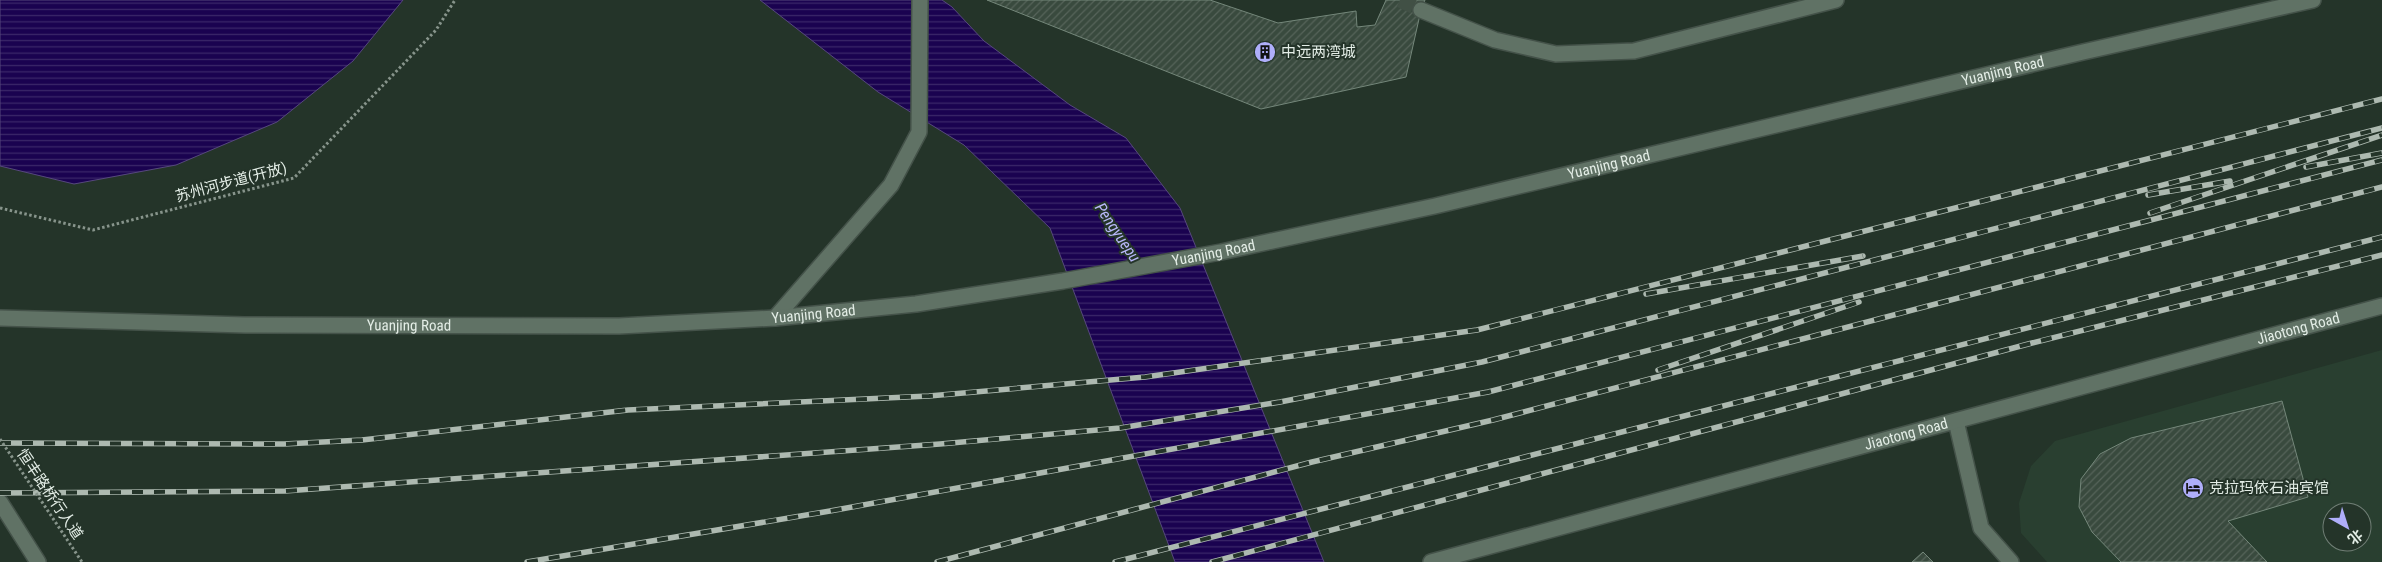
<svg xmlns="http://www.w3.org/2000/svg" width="2382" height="562" font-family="'Roboto Condensed','Noto Sans SC',sans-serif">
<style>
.built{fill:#293f30;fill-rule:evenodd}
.water{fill:url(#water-rules);stroke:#56487d}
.building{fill:url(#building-hatch);stroke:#74877a}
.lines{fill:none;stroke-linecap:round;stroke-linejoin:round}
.minor-tunnel{stroke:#415045;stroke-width:15;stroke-dasharray:15 8;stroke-linecap:butt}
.service-casing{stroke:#445249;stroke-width:18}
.minor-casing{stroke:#445249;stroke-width:18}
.tertiary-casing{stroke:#445249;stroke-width:18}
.secondary-casing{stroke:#445249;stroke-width:18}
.path{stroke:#87948b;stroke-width:3;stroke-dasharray:2.5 2.5;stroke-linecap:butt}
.service{stroke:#607265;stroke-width:15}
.minor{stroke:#607265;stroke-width:15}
.tertiary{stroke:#607265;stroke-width:15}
.secondary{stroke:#607265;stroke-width:15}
.rail-casing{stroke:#adb9b0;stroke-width:5.5}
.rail{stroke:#243429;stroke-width:4;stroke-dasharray:11;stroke-linecap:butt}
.path-bridge{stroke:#87948b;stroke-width:3;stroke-dasharray:2.5 2.5;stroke-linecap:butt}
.labels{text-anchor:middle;stroke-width:4;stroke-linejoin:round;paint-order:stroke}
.poi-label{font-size:15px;fill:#e3ede6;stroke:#243429;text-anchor:start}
.street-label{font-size:15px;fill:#e3ede6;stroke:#243429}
.water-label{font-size:16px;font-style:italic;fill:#b8b7f9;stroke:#243429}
</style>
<defs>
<pattern id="water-rules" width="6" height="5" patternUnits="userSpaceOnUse" patternTransform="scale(1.25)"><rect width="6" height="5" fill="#1a0250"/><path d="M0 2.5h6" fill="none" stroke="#3b2769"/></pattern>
<pattern id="building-hatch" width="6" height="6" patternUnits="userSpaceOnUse" patternTransform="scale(1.25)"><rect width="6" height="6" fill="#394a3e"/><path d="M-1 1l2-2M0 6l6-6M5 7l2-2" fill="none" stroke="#56645a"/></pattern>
</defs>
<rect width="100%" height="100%" fill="#243429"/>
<path class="built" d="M2382,350V562H2047L2021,533L2019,503L2031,466L2055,441ZM2332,512H2362V542H2332Z"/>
<g class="water">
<polygon points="0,0 403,0 353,61 277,122 176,165 74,184 0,166"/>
<polygon points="760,0 942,0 952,7 984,41 1070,105 1126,138 1180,208 1324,562 1175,562 1050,228 964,145 878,92"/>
</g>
<g class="building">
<polygon points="987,0 1210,0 1278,23 1356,11 1357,27 1375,25 1386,0 1425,0 1421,10 1406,77 1261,109"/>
<polygon points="2282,401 2308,497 2228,521 2267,562 2121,562 2092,532 2079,507 2081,479 2100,454 2131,438"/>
<polygon points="1923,552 1933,562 1912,562"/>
</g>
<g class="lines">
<polyline class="minor-tunnel" points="1400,0 1421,10"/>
<g class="service-casing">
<polyline id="service" points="775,318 891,185 919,132 920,0"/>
</g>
<g class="minor-casing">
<g id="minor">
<polyline points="1421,10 1495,40 1556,54 1634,51 1836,0"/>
<polyline points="1956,421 1981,528 2011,562"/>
</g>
</g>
<g class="tertiary-casing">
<g id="tertiary">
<path id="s1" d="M0,318L245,325L619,326L775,318L916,304L1063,281L1221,252L1435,206L2083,52L2313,0"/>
</g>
</g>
<g class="secondary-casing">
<g id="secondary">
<polyline points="0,502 38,562"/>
<path id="s2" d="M1431,562L2382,306"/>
</g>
</g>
<polyline class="path" points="0,208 93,230 294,178 436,30 455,0"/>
<use href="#service" class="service"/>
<use href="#minor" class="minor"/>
<use href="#tertiary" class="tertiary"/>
<use href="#secondary" class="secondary"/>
<g class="rail-casing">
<g id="rail">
<polyline points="2306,167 2382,153"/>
<polyline points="2148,195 2230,181"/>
<polyline points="2150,213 2382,135"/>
<polyline points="1646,294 1863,256"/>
<polyline points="1658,370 1859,302"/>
<polyline points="0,443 284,444 362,440 628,410 929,396 1145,377 1477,330 2382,99"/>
<polyline points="0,493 285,491 940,444 1120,428 1280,402 1482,362 2382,128"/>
<polyline points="527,562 830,511 1488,392 2382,160"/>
<polyline points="937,562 1312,462 1493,420 2382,187"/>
<polyline points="1115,562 2382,237"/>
<polyline points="1212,562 2032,343 2382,255"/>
</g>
</g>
<use href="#rail" class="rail"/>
<polyline class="path-bridge" points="0,439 82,562"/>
</g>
<defs>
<g id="building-disc" transform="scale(1.125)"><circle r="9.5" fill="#afaefa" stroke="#243429"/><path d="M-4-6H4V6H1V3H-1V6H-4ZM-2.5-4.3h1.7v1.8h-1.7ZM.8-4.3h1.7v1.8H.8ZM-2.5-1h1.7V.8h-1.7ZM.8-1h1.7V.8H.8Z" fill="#111"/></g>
<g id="hotel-disc" transform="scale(1.125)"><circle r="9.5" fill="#afaefa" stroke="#243429"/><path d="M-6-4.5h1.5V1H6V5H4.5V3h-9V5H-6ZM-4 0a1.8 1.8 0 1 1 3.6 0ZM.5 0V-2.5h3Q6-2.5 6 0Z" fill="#111"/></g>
</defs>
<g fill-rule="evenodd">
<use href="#building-disc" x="1265" y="52"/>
<use href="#hotel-disc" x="2193" y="488"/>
</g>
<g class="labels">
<g class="poi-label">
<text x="1281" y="57">中远两湾城</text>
<text x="2209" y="493">克拉玛依石油宾馆</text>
</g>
<g class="street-label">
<text dy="5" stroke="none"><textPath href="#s1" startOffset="2029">Yuanjing Road</textPath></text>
<text dy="5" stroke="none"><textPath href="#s1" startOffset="1624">Yuanjing Road</textPath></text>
<text transform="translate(231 182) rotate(-15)" y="5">苏州河步道(开放)</text>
<text dy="5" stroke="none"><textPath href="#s1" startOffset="1219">Yuanjing Road</textPath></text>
<text dy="5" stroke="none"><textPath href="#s1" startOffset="814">Yuanjing Road</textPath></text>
<text dy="5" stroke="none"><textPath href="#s1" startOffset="409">Yuanjing Road</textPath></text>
<text dy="5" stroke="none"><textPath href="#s2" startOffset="898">Jiaotong Road</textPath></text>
<text dy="5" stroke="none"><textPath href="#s2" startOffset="492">Jiaotong Road</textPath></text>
<text transform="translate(50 494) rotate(56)" y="5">恒丰路桥行人道</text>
</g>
<g class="water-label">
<text transform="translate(1118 232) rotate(56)" y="6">Pengyuepu</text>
</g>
</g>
<g transform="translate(2347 527) rotate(141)"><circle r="24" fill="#243429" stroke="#707e75"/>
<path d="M0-4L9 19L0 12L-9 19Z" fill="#afaefa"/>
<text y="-8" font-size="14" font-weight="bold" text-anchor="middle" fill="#e3ede6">北</text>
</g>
</svg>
